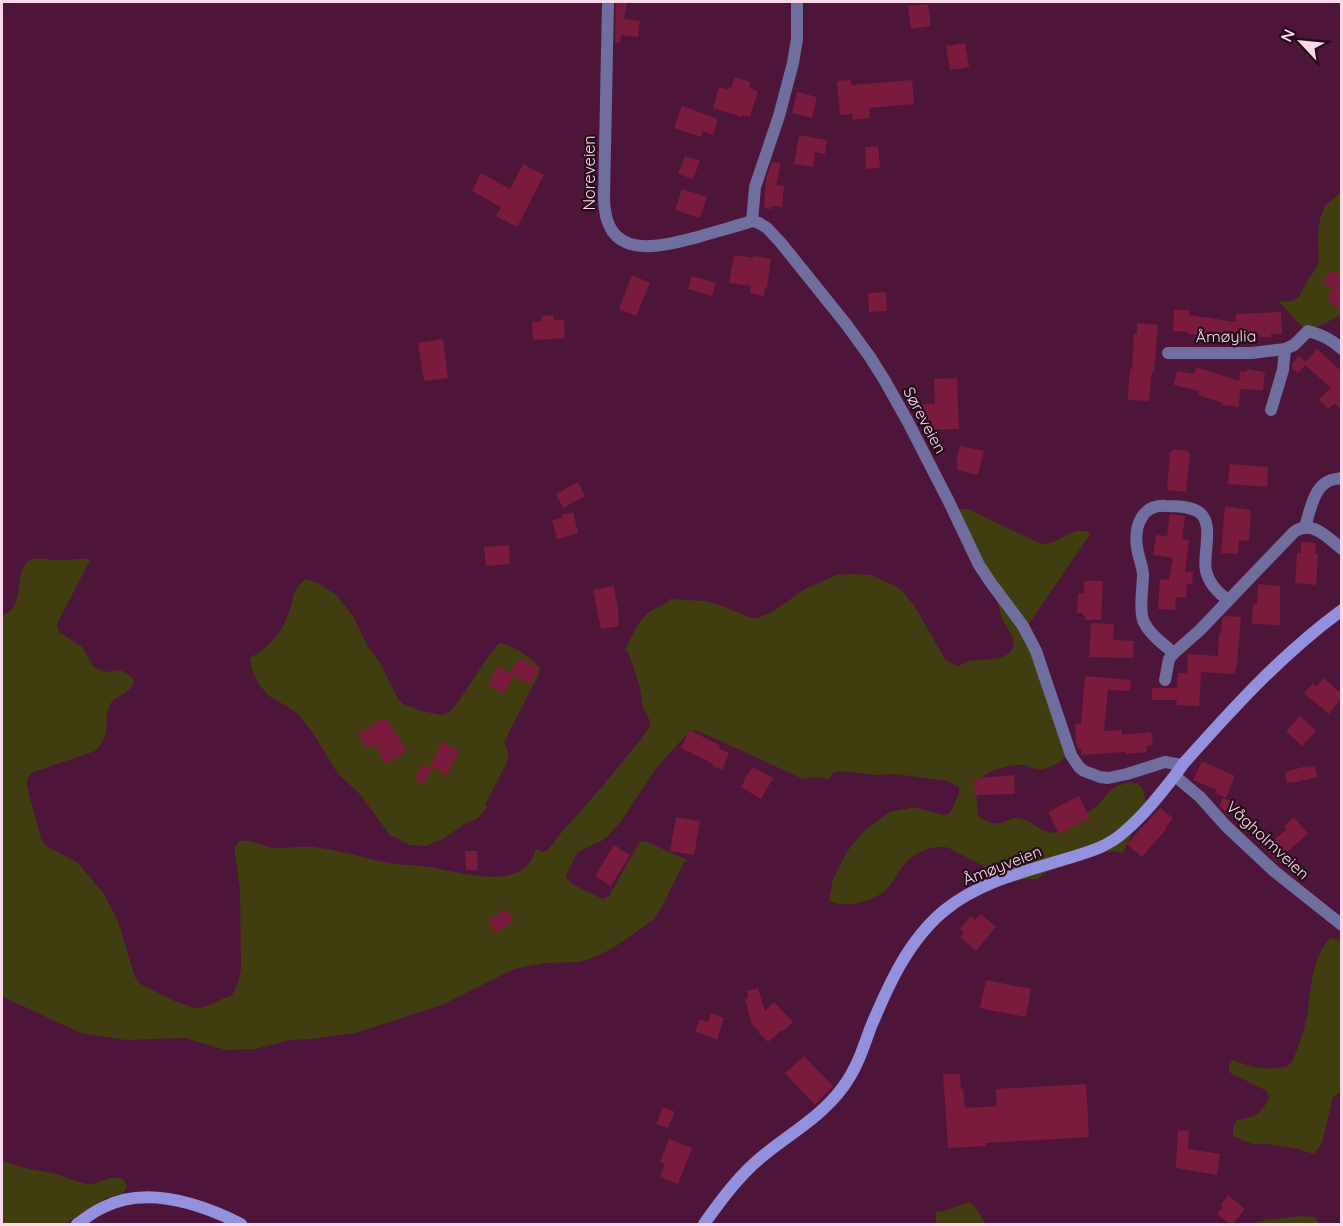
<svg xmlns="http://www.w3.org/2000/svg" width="1343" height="1226" font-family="Quicksand,sans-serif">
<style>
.green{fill:#403d10}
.building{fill:#7a1b3d}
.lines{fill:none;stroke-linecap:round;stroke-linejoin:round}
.minor{stroke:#6f6e9e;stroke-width:12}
.secondary{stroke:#9391de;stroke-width:12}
.labels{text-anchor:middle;stroke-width:4.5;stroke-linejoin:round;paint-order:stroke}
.street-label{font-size:16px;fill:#fbd7ea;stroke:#250c1b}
</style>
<rect width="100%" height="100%" fill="#4d1539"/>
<g class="green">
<polygon points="1341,192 1341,315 1307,332 1279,302 1292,301 1299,297 1309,278 1317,266 1319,260 1318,233 1320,219 1325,206"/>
<path d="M961,509H968L1041,544C1061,545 1069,524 1091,533L1026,628L1074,748C1065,758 1053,770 1038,769C1033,769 1029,766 1024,765C1017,764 1008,766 1001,768C972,775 976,791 978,816C1003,834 1007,813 1023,819C1034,823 1041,832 1054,833L1096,807L1110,791L1117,786L1130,782L1137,783L1142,787L1146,801L1123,853L1114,851L1100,853L1049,871L1037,879H1023L1010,883L993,871L949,848C933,844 912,853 903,866C897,874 893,883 886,890C874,901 842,910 829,900L833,879L842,861L849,849L862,833L884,816L889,812L910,808H916L944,815L950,813L959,794V787L947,781L896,774L875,775L839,771L833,773L829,779L816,777L803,779L714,738L695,730L687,734L657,767L622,820L608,836L603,840L578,852L568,871L566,877L572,884L603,899L609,896L640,841L647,842L688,860L683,864L664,903L653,920L619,944L600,955L580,962L544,963L514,969L442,1005L355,1033L312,1039L291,1040L255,1049L226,1050L185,1038L126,1040L81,1033L3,997L2,993V615C29,608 10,564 34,559C43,557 53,561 62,560C72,560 80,557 90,560L57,624L59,632L82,647L93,666L99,670L106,672L120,670L132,677L134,682C127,698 115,694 110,705C102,722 113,733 95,751L31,773L27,779V786L41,839L45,845L78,863L104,894L118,921L131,964L135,977L139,983L172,1000L194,1008H201L232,995L238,983L241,969L240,890L235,854V847L239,841C251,838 262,847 274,848C289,848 305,845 320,848C343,851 365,858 388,863C402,865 416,865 429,867C461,872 524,894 536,849L542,852L548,850L561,833L600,789L642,738L650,726L649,719L643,708L640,687L629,654L625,649C631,638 637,623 646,615C653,607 664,607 670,599L705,601L725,607L751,618H758L772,612L805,589L837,575L850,574L871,575L895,586L901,590L914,605L945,659L957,666C962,665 965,662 970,661C982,658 1006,663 1013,648C1017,638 1005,627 1002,618C997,601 992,582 984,566C975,548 963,531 953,513Z"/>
<path d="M306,579L318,583L336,595L353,616L368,647L380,663L398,699L403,704L422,711L442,715L449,712L458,702L486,660L499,643C511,644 532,658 540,668L539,674L504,742L509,755L507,762L485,805L487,808L477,819L466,823L443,839L425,846L410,845L390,835L358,792L338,774L313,733L299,715L288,707L269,696L260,686L253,673L250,658C270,646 281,635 289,612C295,597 291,590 306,579Z"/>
<path d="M1330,938L1341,940L1342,1091L1333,1097L1322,1143L1314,1154L1294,1148L1266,1144H1252L1233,1136V1127L1236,1121C1242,1118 1246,1119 1251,1117C1259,1115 1266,1105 1269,1098L1267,1091L1229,1072V1065L1233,1060C1253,1068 1268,1071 1288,1066L1293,1060C1299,1045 1306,1026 1308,1010C1311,986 1313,956 1330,938Z"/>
<path d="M2,1161C18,1167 35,1170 52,1173C64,1176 76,1182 88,1184C101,1185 108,1173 124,1180L127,1187L123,1193L109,1197L97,1203L65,1224H2Z"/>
<path d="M969,1202C980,1209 978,1215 986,1224H936V1212L944,1211Z"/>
<polygon points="1301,1216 1315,1217 1319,1224 1251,1224 1260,1221"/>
</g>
<g class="building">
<polygon points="616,2 627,2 624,19 640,21 638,37 621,35 620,43 615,42"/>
<polygon points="928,4 931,26 911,29 908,6"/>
<polygon points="965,43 969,67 950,70 946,46"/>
<polygon points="735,77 751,82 749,88 758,91 750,117 742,115 742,117 713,108 719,87 727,90 728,87 731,88"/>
<polygon points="851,80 851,85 912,80 914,104 869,108 870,118 853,120 852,114 840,115 837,81"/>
<polygon points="797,92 817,97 812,118 792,113"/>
<polygon points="682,106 718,119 713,135 703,131 701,137 674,128"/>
<polygon points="799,135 827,140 825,154 815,152 813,167 794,164"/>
<polygon points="878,146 880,168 866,169 865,147"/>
<polygon points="685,156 700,161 693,179 678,174"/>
<polygon points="772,162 781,163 776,185 784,186 782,207 772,206 772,209 764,208 766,179"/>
<polygon points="523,164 544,175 517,227 496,216 501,207 472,191 481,173 510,189"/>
<polygon points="682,189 707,197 700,218 675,210"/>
<polygon points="734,255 753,258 753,256 771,259 767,288 765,288 764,296 750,293 751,286 729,283"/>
<polygon points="1331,270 1341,277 1341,312 1326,298 1333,290 1322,282"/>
<polygon points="632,275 650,283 636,316 619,309"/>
<polygon points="692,276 716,283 712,296 688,289"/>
<polygon points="886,292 887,311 869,312 868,293"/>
<polygon points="1174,310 1189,310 1189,315 1236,322 1236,314 1281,312 1282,334 1271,334 1271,337 1260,337 1260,335 1218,333 1217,338 1197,337 1197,335 1188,334 1189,332 1173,331"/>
<polygon points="553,315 554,320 564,320 565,338 533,340 532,322 542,321 542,316"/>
<polygon points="1137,323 1158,325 1154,372 1152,372 1149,401 1128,400 1129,375 1130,375 1130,369 1132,369 1134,334 1137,334"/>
<polygon points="443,339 448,378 424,381 418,343"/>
<polygon points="1317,349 1341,371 1341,410 1335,403 1328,409 1319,399 1331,388 1305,365 1298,373 1292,368 1292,364 1299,356 1306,362"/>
<polygon points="1196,367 1239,381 1240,371 1246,372 1247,369 1265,372 1263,390 1240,389 1239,407 1223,405 1223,403 1198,395 1199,391 1174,385 1177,371 1194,374"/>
<polygon points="957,378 959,429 933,430 933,426 920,426 919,405 935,404 934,379"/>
<polygon points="960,446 984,451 978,475 957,470 958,463 956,462"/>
<polygon points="1173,449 1188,451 1188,453 1190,453 1186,492 1167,490 1170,452 1173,452"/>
<polygon points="1230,464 1268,467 1267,487 1228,484"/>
<polygon points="578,482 585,496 563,508 556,494"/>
<polygon points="1225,506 1251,510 1249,541 1239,540 1238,554 1221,553"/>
<polygon points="573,512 578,533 557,539 552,520 562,518 561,515"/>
<polygon points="1170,514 1185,516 1182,539 1189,540 1185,572 1193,572 1192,584 1187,584 1186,598 1176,597 1175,610 1158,609 1160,579 1169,580 1173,558 1153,555 1156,535 1167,536"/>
<polygon points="1301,542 1316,543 1315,554 1318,554 1316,585 1295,583 1297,553 1301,553"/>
<polygon points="509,545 510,564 486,566 484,547"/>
<polygon points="1084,581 1103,581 1101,620 1085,620 1085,616 1083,616 1083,613 1077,613 1078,593 1084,594"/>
<polygon points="1258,584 1280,586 1280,625 1252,624 1253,604 1257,604"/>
<polygon points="614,586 619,617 618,617 619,626 601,629 593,590"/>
<polygon points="1225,616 1241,617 1237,665 1236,665 1235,674 1201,672 1199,706 1176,705 1177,700 1152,700 1152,688 1177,688 1178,673 1187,673 1188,654 1218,656 1219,633 1221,633 1222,619"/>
<polygon points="1091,623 1114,624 1113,640 1134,641 1133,658 1089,657"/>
<polygon points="519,658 539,669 530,684 510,673"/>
<polygon points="498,666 514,676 504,694 487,685"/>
<polygon points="1085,676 1131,680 1130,691 1108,690 1104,731 1122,730 1122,735 1151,732 1153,745 1146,746 1147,752 1126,754 1125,752 1081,755 1081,749 1078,749 1076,742 1075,723 1081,724"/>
<polygon points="1323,678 1341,693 1341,698 1329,714 1304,693 1313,683 1317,687"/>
<polygon points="1300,716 1316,731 1302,746 1286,731"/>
<polygon points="385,717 407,751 386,764 374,744 367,749 358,734"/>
<polygon points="689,730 720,745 718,748 729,753 722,770 712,766 713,764 681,748"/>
<polygon points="442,742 460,751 447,775 430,765"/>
<polygon points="1202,761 1235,776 1226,798 1215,793 1217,790 1193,780"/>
<polygon points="423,764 432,769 424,784 414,779"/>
<polygon points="1307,766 1307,768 1315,766 1317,777 1292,783 1292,782 1287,783 1285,772"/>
<polygon points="753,767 773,778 761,799 741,787 745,780 744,779"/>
<polygon points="1014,775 1015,794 975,795 974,779 980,779 979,778"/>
<polygon points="1079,796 1090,818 1059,834 1048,812"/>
<polygon points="1222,798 1237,802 1234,813 1223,810 1220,806"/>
<polygon points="1160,808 1173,818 1166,827 1167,828 1142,857 1127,844"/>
<polygon points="676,817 700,821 694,855 670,851"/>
<polygon points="1294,817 1308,834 1276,861 1266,849 1276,841 1275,839 1287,829 1284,826"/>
<polygon points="614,845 630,855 611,886 595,876"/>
<polygon points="465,851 477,851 478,870 466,870"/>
<polygon points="506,909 514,921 496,933 488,920"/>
<polygon points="981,914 996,927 976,951 960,937 964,933 960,929 971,916 975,920"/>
<polygon points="986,980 1031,989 1026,1017 980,1008"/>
<polygon points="758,988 765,1011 774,1002 793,1022 783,1031 782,1030 768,1042 758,1032 760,1031 752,1025 745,999 748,998 747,991"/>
<polygon points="711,1013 724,1018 717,1040 695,1031 700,1019 708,1022"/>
<polygon points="804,1056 833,1086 815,1105 785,1073"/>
<polygon points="943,1074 960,1074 961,1089 963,1089 965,1108 997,1106 996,1089 1086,1084 1089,1137 986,1143 986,1146 948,1148"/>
<polygon points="663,1107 675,1112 668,1128 656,1124"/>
<polygon points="1178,1130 1189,1131 1188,1149 1220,1154 1217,1175 1176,1168"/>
<polygon points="669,1139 692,1148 678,1184 660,1177 665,1164 660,1162"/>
<polygon points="1228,1195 1245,1209 1233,1224 1230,1224 1217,1214 1223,1207 1221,1205"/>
</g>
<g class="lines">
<g class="minor">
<path d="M608,2L604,198C605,261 655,248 698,237C716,231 735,227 752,221"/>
<polyline points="797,2 797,39 793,63 779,116 755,187 752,221 759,223 767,228 781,243 846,324 870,357 885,381 908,422 949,502 979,565 991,583 1023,626 1036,651 1071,755 1079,767 1084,771 1100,777 1108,778 1127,774 1165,762 1182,765"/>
<path d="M1168,353H1252L1285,349L1294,345L1308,331C1322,335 1331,339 1342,349"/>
<polyline points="1271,410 1283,370 1285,349"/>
<path d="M1305,527C1309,514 1314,488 1327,482C1331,479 1337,479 1342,478"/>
<path d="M1174,653C1164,645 1148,633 1143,620C1139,607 1143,587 1143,574C1142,564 1138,556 1137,547C1134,526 1142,504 1166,506C1176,506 1188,506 1197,511C1216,521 1202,554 1206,571C1209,583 1218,593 1228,600"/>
<path d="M1165,680L1169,659L1174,653L1200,630L1294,532C1312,519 1328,538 1342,549"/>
<polyline points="1175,776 1200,797 1226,826 1274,871 1342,925"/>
</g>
<g class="secondary">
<path d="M77,1224C86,1218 94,1211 104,1207C148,1185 201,1204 241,1224"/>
<path d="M704,1224C721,1200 740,1174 764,1155C791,1133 822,1116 843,1087C856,1070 863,1049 870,1029C888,986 908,940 945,910C978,883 1022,872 1062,860C1084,853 1107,848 1124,832C1143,816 1158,797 1173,778C1177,773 1180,768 1184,763C1233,708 1282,654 1342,610"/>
</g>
</g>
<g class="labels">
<g class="street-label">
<text transform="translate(589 173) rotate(-90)" y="6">Noreveien</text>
<text transform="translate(1226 336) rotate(-1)" y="6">Åmøylia</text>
<text transform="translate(925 420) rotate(62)" y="6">Søreveien</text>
<text transform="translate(1268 840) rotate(43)" y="6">Vågholmveien</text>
<text transform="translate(1002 865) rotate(-21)" y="6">Åmøyveien</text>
</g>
</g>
<rect width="1343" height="1226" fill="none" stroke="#fbd7ea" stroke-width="6"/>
<g transform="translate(1301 42) rotate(296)" stroke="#250c1b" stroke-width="4.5" paint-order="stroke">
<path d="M0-4.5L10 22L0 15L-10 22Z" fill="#fbd7ea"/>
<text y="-9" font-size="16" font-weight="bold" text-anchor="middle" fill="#fbd7ea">N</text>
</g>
</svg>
